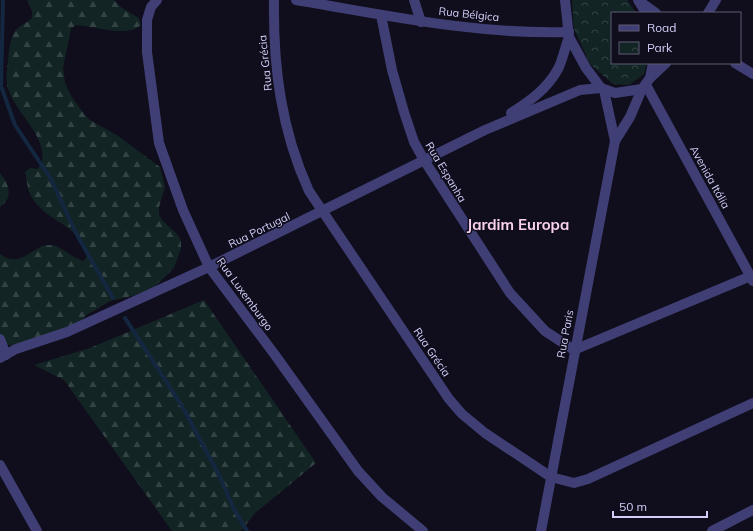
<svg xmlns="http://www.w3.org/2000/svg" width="753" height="531" font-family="Mulish,sans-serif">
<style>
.forest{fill:url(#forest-firs)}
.park{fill:url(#park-crowns)}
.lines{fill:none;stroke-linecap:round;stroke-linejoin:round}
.stream{stroke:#142740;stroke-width:4}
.minor{stroke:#3f3f75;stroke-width:10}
.tertiary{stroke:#3f3f75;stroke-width:10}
.labels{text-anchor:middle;stroke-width:3;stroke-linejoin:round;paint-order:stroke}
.street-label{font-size:11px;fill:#d2cff9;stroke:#100e1c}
.district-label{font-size:15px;font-weight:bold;fill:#f9d1ec;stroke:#100e1c}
</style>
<defs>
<pattern id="forest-firs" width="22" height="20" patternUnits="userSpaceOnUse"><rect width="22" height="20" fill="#122524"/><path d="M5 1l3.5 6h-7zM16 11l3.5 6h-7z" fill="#344445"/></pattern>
<pattern id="park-crowns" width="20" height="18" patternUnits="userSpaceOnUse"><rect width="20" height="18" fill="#122524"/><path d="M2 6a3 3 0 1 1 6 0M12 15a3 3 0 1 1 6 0" fill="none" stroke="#344445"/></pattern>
</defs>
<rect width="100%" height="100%" fill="#100e1c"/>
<g class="forest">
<path d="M27,0H114L122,8L139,18L141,25C127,38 95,26 76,25L71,29L63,68L65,83L71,96L84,114L90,120L118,136L160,167L165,187L159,207V214L162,220L178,235L181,241V248L174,268L169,273L153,288L136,295L110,301L85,316L72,333L18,347L4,344L0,341V254C22,270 31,245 50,245C63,246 72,259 84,261L87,255C79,222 44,223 30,194C27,188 27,179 25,172L30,168L37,169L42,164C47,135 18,116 9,91C5,83 7,70 8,61C9,50 10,34 19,27C23,24 28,22 32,18V11Z"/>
<path d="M0,173C9,184 14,197 0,207Z"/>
<polygon points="204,300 316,463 255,513 241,531 172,531 64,380 34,365 90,348"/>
</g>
<polygon class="park" points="572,0 627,0 636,13 612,13 612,63 647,63 644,74 629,85 613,84 590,64 574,29"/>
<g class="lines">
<g class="stream">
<polyline points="3,0 1,86 15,125 51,179 77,235 113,298"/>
<polyline points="125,318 182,406 220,477 234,509 247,531"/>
</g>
<g class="minor">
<polyline points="157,0 151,7 147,20 147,52 159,143 183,210 209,267"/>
<path d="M274,0C273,66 281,130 309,191L449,399L462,414L485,433L551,477L574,483L588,479L753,403"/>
<path d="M296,0C386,15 477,35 569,32"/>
<polyline points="414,0 421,22"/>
<polyline points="639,1 656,13"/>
<polyline points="708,13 716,0"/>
<polyline points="381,15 392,70 404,112 414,142 424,160 510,293 545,331 574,350 753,275"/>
<polyline points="735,63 753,74"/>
<polyline points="650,78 666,63"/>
<polyline points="646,85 753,281"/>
<polyline points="0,339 6,355"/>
<polyline points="0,465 37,531"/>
<polyline points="712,531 753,510"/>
</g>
<g class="tertiary">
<polyline points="565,0 569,37 586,68 601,88 615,93 642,89 650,78 653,63"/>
<polyline points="638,0 646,13"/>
<path d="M511,113C530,101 547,89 558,69C563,59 565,47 569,37"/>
<polyline points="615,141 630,117 642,89"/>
<polyline points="209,267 275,355 358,471 382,497 423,531"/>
<polyline points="0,358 16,349 67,332 209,267 485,130 580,90 601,88"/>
<polyline points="541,531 615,141 604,90"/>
</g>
</g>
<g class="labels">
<g class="street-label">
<text transform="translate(469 14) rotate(6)" y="4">Rua Bélgica</text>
<text transform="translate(265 63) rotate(-96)" y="4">Rua Grécia</text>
<text transform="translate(446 172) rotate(59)" y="4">Rua Espanha</text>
<text transform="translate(710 177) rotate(61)" y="4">Avenida Itália</text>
<text transform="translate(259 230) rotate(-26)" y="4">Rua Portugal</text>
<text transform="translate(245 294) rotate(54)" y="4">Rua Luxemburgo</text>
<text transform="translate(565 334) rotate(-79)" y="4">Rua Paris</text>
<text transform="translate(432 352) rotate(56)" y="4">Rua Grécia</text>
</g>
<g class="district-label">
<text x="518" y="230">Jardim Europa</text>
</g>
</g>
<rect x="611" y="12" width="130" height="52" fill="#100e1c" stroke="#5e5b74"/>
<rect x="619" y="25" width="20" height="6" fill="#3f3f75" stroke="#5e5b74"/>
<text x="647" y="32" font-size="12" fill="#d2cff9">Road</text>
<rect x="619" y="42" width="20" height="12" fill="url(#park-crowns)" stroke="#5e5b74"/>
<text x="647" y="52" font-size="12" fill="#d2cff9">Park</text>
<path d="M613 511v6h94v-6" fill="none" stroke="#d2cff9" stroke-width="2"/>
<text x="619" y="511" font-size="12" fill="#d2cff9" stroke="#100e1c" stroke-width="3" paint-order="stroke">50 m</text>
</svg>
